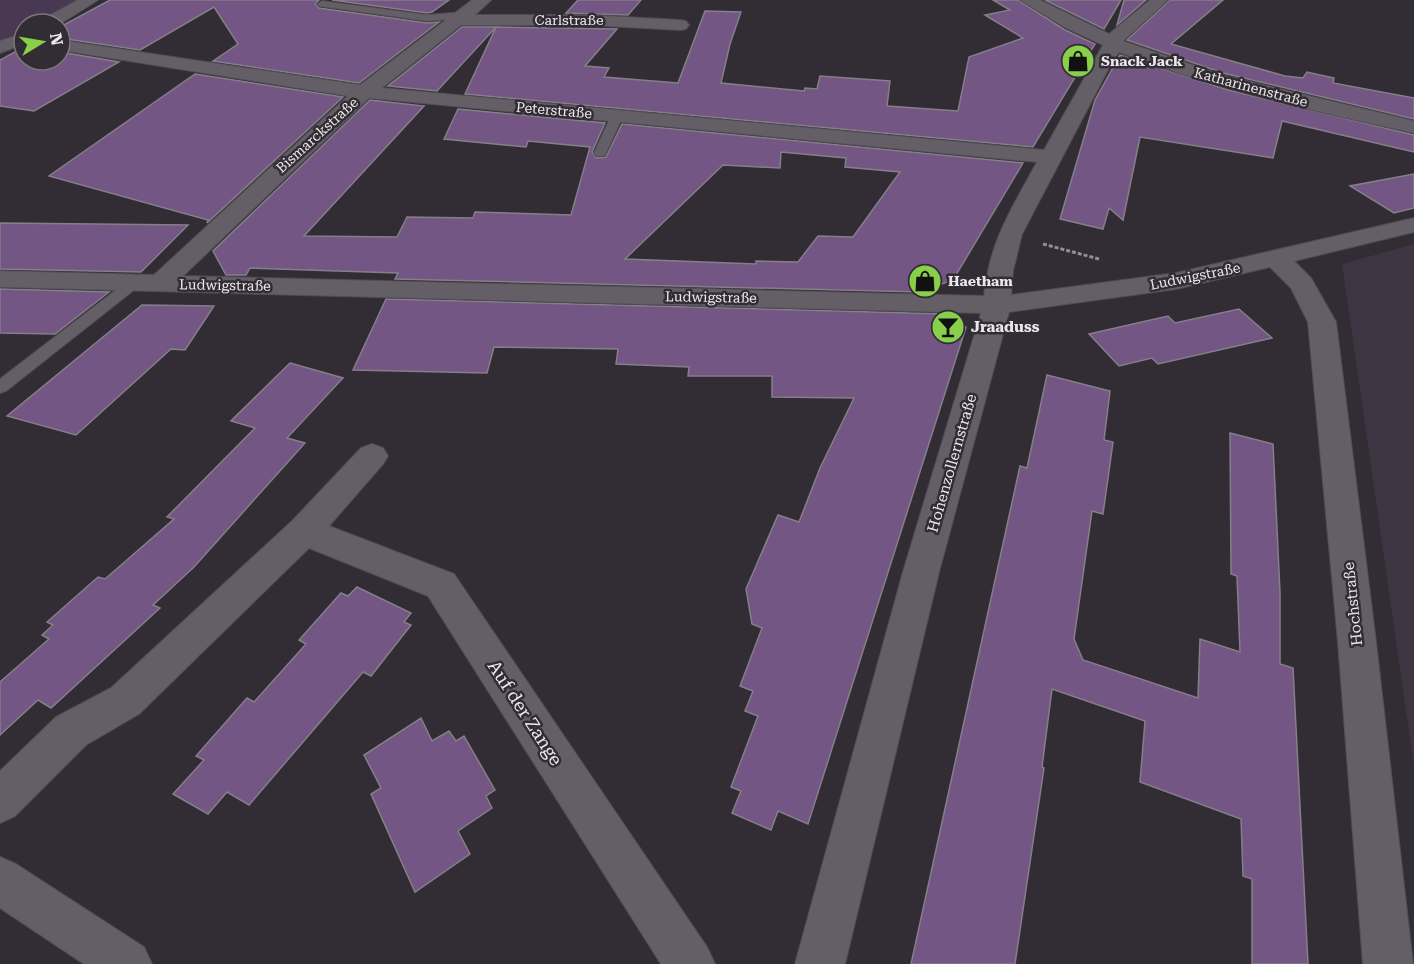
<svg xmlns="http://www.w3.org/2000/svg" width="1414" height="964" font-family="'Roboto Serif',serif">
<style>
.built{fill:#3d3541}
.green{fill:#483852}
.building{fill:#735683;stroke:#847f88;stroke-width:1.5;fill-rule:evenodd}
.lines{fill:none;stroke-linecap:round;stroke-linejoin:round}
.service-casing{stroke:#504c52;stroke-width:2}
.minor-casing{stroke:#504c52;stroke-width:2}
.path{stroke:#928e93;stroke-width:3;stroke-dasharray:4 2;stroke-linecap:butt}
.service{fill:#645e67;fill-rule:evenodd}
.minor{fill:#645e67;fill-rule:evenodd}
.labels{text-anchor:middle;stroke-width:5;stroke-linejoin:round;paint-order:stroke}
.far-street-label{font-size:14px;fill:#ebe8ec;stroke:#322d34}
.far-poi-label{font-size:14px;font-weight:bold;fill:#ebe8ec;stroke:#322d34;text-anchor:start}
.poi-label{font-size:15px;font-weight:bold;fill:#ebe8ec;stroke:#322d34;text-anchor:start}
.street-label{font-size:15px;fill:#ebe8ec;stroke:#322d34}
.near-street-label{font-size:18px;fill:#ebe8ec;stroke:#322d34}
</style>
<rect width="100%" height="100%" fill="#322d34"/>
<polygon class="built" points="1414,244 1414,766 1342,264"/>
<polygon class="green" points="0,0 82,0 36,24 24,24 24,30 0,42"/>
<g class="building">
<polygon points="110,0 319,0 315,4 319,8 427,23 439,22 359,83 213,61 238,44 214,7 140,50 60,38 60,27"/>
<polygon points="332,0 449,0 432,12 427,13"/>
<polygon points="578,0 641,0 628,15 566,13"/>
<polygon points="993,0 1018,0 1065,30 1095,44 1033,147 465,94 496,27 617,29 585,66 609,68 604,77 678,83 705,11 741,12 730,44 721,83 804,91 805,88 817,89 820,76 890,81 887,106 958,111 969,57 1023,38 985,15 1010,10"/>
<polygon points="1045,0 1121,0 1104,29"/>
<polygon points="1124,0 1146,0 1117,25"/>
<polygon points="1170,0 1223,0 1171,44 1285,76 1303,78 1307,72 1334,78 1333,83 1414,98 1414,119 1223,73 1127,40"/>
<polygon points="462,27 496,27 437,91 388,86"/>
<polygon points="24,47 24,60 60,60 60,52 119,62 34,111 0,106 0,60"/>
<polygon points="1120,55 1228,90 1414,135 1414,152 1282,121 1273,158 1140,137 1123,220 1109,208 1103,229 1060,219 1095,100"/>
<polygon points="195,74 343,97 207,223 208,220 49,176"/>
<path d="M370,100L424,106L304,236L397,237L407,217L473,218L475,212L571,215L590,147L528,141L526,147L444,139L458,109L605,123L592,152L596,158L606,157L622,124L1023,163L953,280L920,292L395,279L398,273L250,268L246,275H226L213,251ZM781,152L846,158L845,167L900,172L853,237L818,236L798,262L756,261V264L625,259L723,165L780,168Z"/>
<polygon points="1414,174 1414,208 1394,213 1350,186"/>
<polygon points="0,223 188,225 141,272 0,269"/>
<polygon points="0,289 109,292 55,334 0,333"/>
<polygon points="386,299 947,314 966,327 808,824 778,811 771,830 732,813 741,791 731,787 758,716 745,711 753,691 740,686 762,628 752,624 746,589 778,515 799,522 820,468 854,398 772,397 772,376 688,376 689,367 616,364 618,349 494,347 487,373 353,370"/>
<polygon points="142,305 214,306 185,350 171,349 76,435 7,416"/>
<polygon points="1239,309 1272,338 1158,364 1152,358 1119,366 1089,334 1168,316 1175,323"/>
<polygon points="290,363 343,378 287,438 305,443 194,567 153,605 160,608 51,708 38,700 0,735 0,682 49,639 42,635 53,625 47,622 98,577 105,579 174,519 167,517 255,428 231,421"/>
<polygon points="1047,375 1110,391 1104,440 1113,442 1103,514 1092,511 1074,639 1083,660 1198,698 1200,639 1240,652 1237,576 1231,574 1230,433 1273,444 1280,592 1280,664 1293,668 1308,964 1252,964 1252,879 1243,876 1241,819 1140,782 1145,721 1052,689 1042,767 1044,768 1015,964 911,964 1020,466 1027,468"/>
<polygon points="357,587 411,613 404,622 411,625 371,676 363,672 249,805 227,792 208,814 173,794 204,760 196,756 247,698 254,702 306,644 299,640 341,593 348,596"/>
<polygon points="421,718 432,741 449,731 456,741 464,736 495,790 486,796 492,808 458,831 470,854 415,892 371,794 381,788 364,755"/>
</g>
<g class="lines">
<g class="service-casing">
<g id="service">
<polygon points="322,1 427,15 465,12 470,15 465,18 427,21 319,6 317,4"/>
<polygon points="617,113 623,116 606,153 604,156 596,156 594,153 611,116"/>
<polygon points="134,279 141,283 139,286 6,391 0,393 0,379 129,280"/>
</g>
</g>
<g class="minor-casing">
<g id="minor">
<polygon points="78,0 98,0 60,24 38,24 41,20"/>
<path d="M472,0H491L475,15H588L680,20L686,21L689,25L686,29L680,30L588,25H461L382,88L1044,150L1103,45L1066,28L1020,0H1040L1109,34L1150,0H1168L1123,41L1222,75L1414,121V133C1314,111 1215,89 1119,52L1110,66L1022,234L1013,271L1011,295L1176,273L1414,218V232L1294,261L1311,278L1336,322L1376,642L1413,964H1363L1338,642L1308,322L1291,288L1270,267L1176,289L1009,312L939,572L845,964H795L903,572L981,313L0,287V271L154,275L348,96L60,50V40L360,85ZM369,98L1037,162C1011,210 990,240 984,296L183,276Z"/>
<polygon points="24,33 24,44 0,53 0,41"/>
<polygon points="372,444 383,448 388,456 383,464 329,526 454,574 707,947 715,964 661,964 428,596 309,548 139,714 86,745 15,816 0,823 0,771 56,717 111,688 292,521 361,448"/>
<polygon points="0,857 16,864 144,947 152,964 84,964 0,908"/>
</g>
</g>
<polyline class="path" points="1043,244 1099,259"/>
<use href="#service" class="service"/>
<use href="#minor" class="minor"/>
</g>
<defs>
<g id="shop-disc" transform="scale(1.725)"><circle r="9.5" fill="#88cf4a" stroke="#322d34"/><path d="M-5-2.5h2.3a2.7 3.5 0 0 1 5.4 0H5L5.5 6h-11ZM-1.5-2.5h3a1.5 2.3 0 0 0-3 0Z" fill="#111"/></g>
<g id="bar-disc" transform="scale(1.725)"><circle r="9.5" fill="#88cf4a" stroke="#322d34"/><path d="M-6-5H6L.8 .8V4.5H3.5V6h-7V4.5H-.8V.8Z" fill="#111"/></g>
</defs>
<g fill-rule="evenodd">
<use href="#shop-disc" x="1078" y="61"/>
<use href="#shop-disc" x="925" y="281"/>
<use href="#bar-disc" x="948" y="327"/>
</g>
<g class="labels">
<g class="far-street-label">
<text x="569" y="25">Carlstraße</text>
<text transform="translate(1251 87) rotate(15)" y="5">Katharinenstraße</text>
<text transform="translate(554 110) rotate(5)" y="5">Peterstraße</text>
<text transform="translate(317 135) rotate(-42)" y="5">Bismarckstraße</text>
<text transform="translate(1195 276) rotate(-11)" y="5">Ludwigstraße</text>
<text transform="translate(225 285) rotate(1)" y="5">Ludwigstraße</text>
<text transform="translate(711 297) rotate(1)" y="5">Ludwigstraße</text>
</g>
<g class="far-poi-label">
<text x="1101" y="66">Snack Jack</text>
<text x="948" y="286">Haetham</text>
</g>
<g class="poi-label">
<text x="971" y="332">Jraaduss</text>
</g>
<g class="street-label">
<text transform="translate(952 463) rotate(-74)" y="5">Hohenzollernstraße</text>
<text transform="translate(1353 604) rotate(-96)" y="5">Hochstraße</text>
</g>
<g class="near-street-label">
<text transform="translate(525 713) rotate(57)" y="6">Auf der Zange</text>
</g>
</g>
<g transform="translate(42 42) rotate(79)"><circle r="28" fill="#322d34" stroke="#7c787e" stroke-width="1.5"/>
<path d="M0-4.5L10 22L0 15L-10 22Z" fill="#88cf4a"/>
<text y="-9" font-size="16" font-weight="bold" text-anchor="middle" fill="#ebe8ec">N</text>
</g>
</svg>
